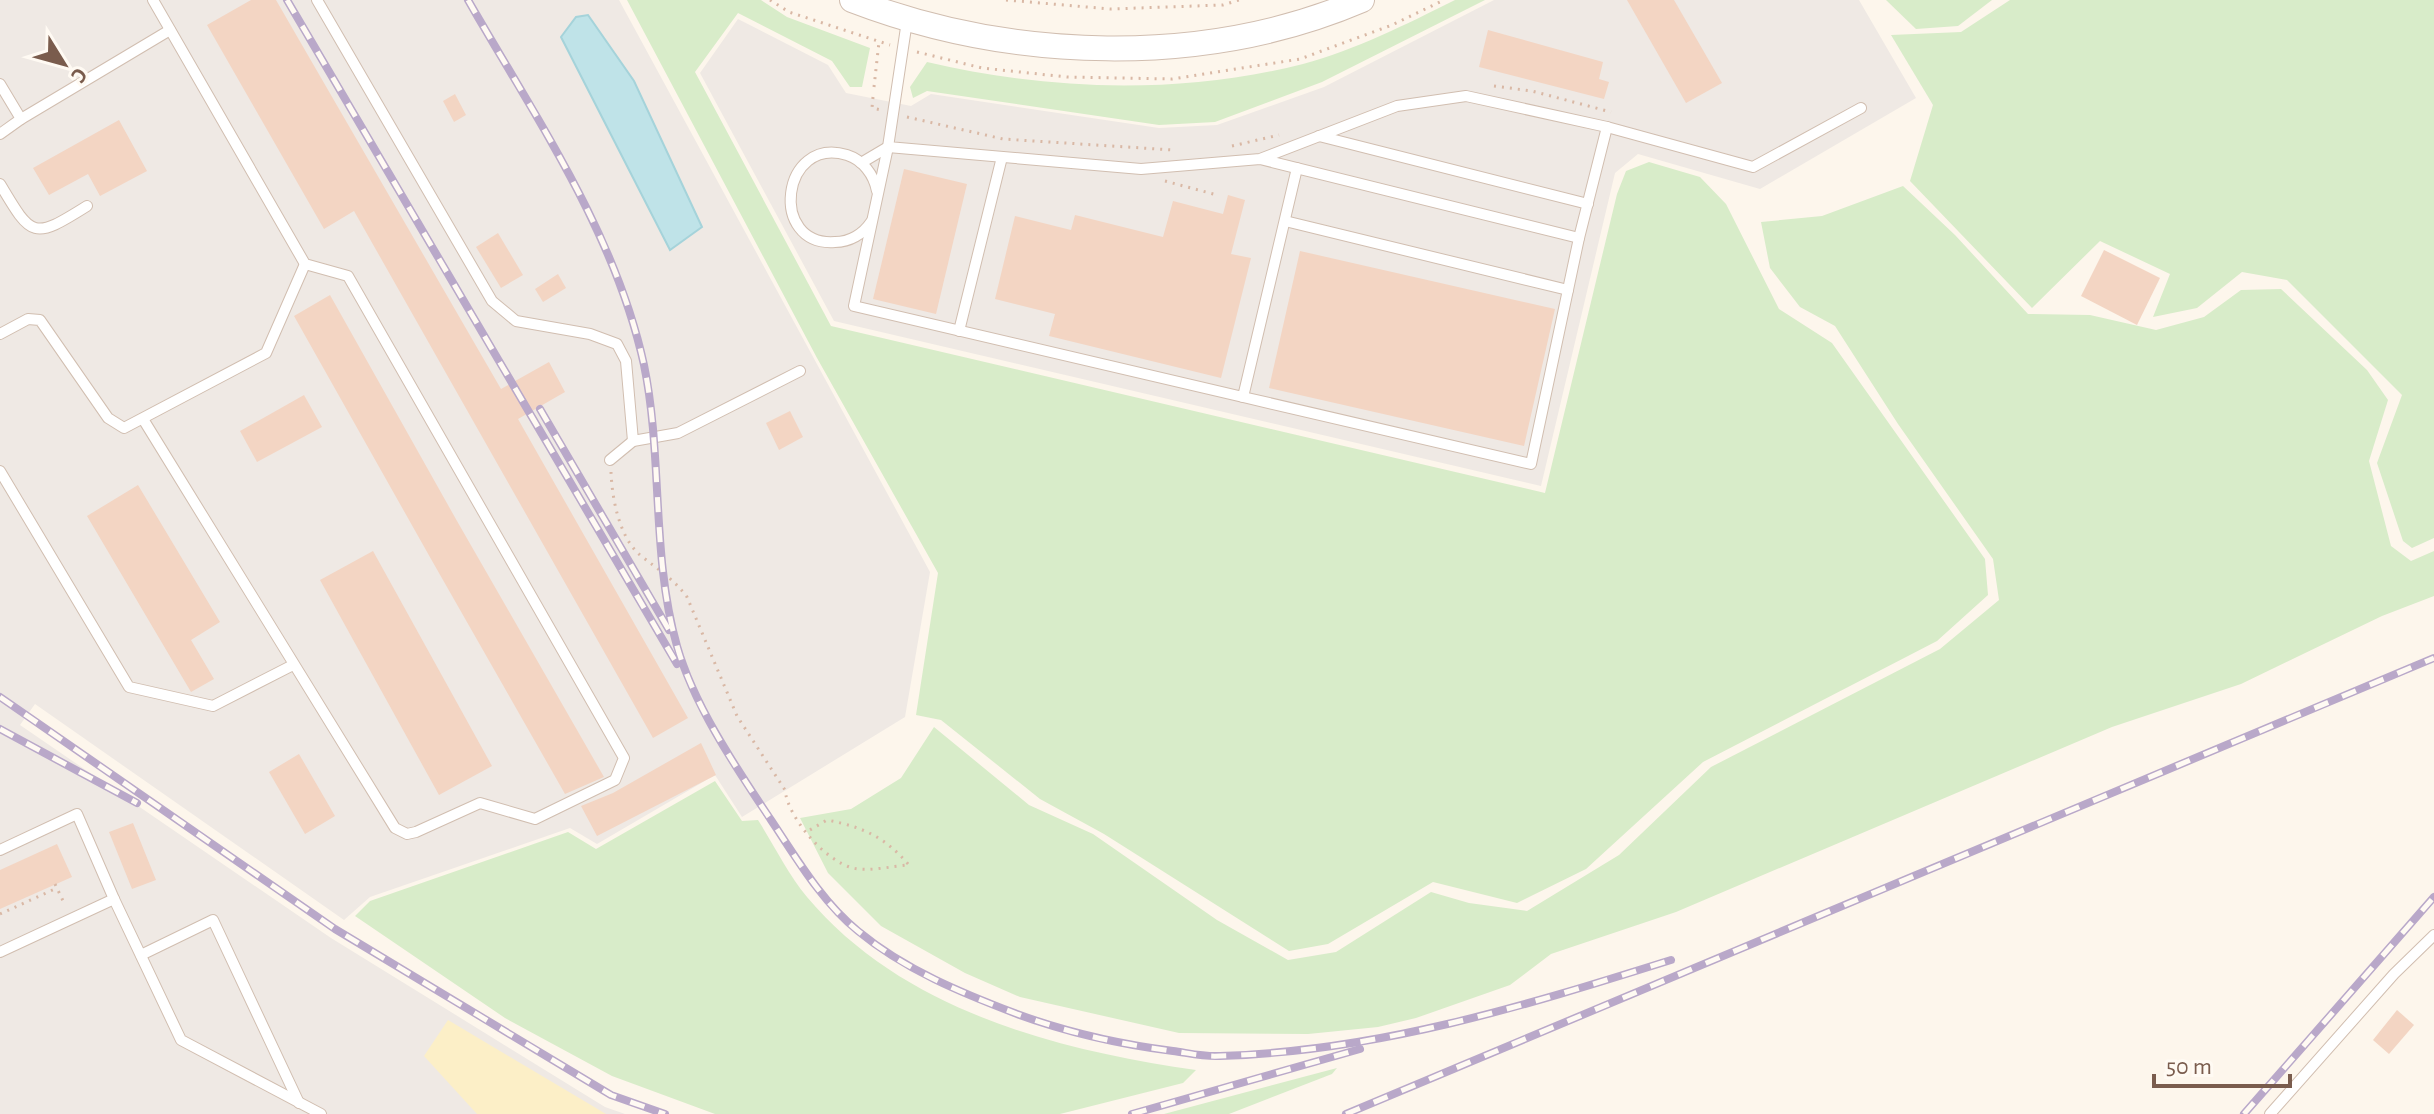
<svg xmlns="http://www.w3.org/2000/svg" width="2434" height="1114" font-family="'Alegreya Sans',sans-serif">
<style>
.industrial{fill:#efe9e4}
.green{fill:#d8ecc9}
.sand{fill:#fcefc7}
.water{fill:#bfe3e8;stroke:#a5d3da;stroke-width:2}
.building{fill:#f3d5c3}
.lines{fill:none;stroke-linecap:round;stroke-linejoin:round}
.service-casing{stroke:#d1beb0;stroke-width:12}
.tertiary-casing{stroke:#d1beb0;stroke-width:26}
.path{stroke:#d9b8a5;stroke-width:3;stroke-dasharray:2 6;stroke-linecap:butt}
.service{stroke:#fff;stroke-width:10}
.tertiary{stroke:#fff;stroke-width:24}
.rail-casing{stroke:#b9a8c9;stroke-width:8}
.rail{stroke:#fffaf3;stroke-width:5;stroke-dasharray:15;stroke-linecap:butt}
</style>
<rect width="100%" height="100%" fill="#fdf6ec"/>
<g class="industrial">
<polygon points="0,0 619,0 930,572 905,717 742,817 715,775 597,844 570,828 370,897 344,920 35,704 20,725 331,938 605,1107 625,1114 0,1114"/>
<polygon points="1494,0 1859,0 1916,98 1760,189 1638,154 1615,173 1541,486 834,321 700,73 738,19 828,65 846,93 911,106 931,94 1159,128 1217,125 1324,87"/>
</g>
<g class="green">
<polygon points="627,0 761,0 787,17 870,48 862,87 850,87 832,61 738,13 695,72 831,326 1545,493 1617,194 1626,171 1649,162 1700,177 1726,204 1779,309 1832,343 1985,559 1988,595 1937,641 1703,762 1586,869 1517,903 1433,882 1328,944 1289,951 1104,834 1040,799 941,720 916,715 938,573 817,358"/>
<path d="M1455,0H1485L1322,82L1215,122L1159,125L927,91L913,98L910,87L927,62C1050,91 1179,95 1303,64C1355,50 1407,24 1455,0Z"/>
<polygon points="1886,0 1992,0 1958,26 1916,29"/>
<polygon points="2010,0 2434,0 2434,538 2412,548 2403,541 2377,463 2402,395 2287,280 2242,272 2197,308 2153,317 2170,274 2100,241 2032,308 1910,181 1933,105 1891,35 1961,32"/>
<polygon points="1903,186 1955,235 2028,314 2090,315 2156,330 2204,317 2241,290 2281,289 2367,370 2388,400 2369,461 2391,546 2411,561 2434,551 2434,596 2382,616 2241,684 2112,727 1676,912 1551,954 1510,985 1416,1018 1378,1027 1308,1034 1179,1033 1020,997 965,973 881,926 828,873 800,818 851,809 901,778 934,727 1029,805 1093,834 1217,920 1288,960 1336,952 1431,892 1469,903 1527,911 1619,855 1711,767 1940,649 1999,600 1993,559 1898,424 1835,326 1800,307 1770,268 1761,222 1822,216"/>
<path d="M715,781L742,821L758,820C774,845 788,874 807,897C902,1010 1056,1050 1196,1070L1183,1083L1060,1114H715L612,1076L505,1018L355,916L370,901L568,832L596,849Z"/>
<polygon points="1337,1068 1332,1074 1229,1114 1164,1114"/>
</g>
<polygon class="sand" points="448,1020 606,1114 477,1114 424,1056"/>
<polygon class="water" points="588,15 634,81 702,227 670,250 561,37 576,17"/>
<g class="building">
<polygon points="251,0 276,0 501,389 549,362 565,392 518,419 688,718 653,738 354,211 324,229 207,25"/>
<polygon points="1627,0 1674,0 1722,83 1686,103"/>
<polygon points="1488,30 1603,62 1599,79 1609,82 1604,99 1479,67"/>
<polygon points="455,94 466,115 454,122 443,101"/>
<polygon points="119,120 147,171 100,196 88,174 49,195 33,168"/>
<polygon points="904,169 967,184 936,314 873,299"/>
<polygon points="1228,195 1245,200 1231,254 1251,258 1221,378 1049,336 1055,314 995,299 1015,216 1071,230 1075,215 1163,237 1173,201 1223,214"/>
<polygon points="498,233 523,275 501,288 476,247"/>
<polygon points="2104,250 2160,278 2137,325 2081,296"/>
<polygon points="1300,251 1555,309 1524,446 1269,388"/>
<polygon points="558,274 566,288 543,302 535,289"/>
<polygon points="330,295 457,521 604,777 565,794 431,559 294,316"/>
<polygon points="304,395 322,427 257,462 240,431"/>
<polygon points="790,411 803,437 779,450 766,423"/>
<polygon points="138,485 220,622 191,640 214,679 191,692 87,516"/>
<polygon points="373,551 492,766 439,795 320,580"/>
<polygon points="701,743 716,775 597,836 581,806 613,793"/>
<polygon points="299,754 335,816 305,834 269,772"/>
<polygon points="133,823 156,880 132,889 109,832"/>
<polygon points="57,844 72,877 0,909 0,870"/>
<polygon points="2397,1010 2414,1025 2389,1054 2373,1040"/>
</g>
<g class="lines">
<g class="service-casing">
<g id="service">
<polyline points="317,0 492,301 516,321 590,334 617,344 626,361 633,441 678,433 800,371"/>
<polyline points="907,21 888,147 1141,169 1260,159 1397,106 1466,96 1607,127 1579,238 1260,159"/>
<polyline points="0,84 21,119 170,30"/>
<polyline points="1607,127 1753,167 1861,108"/>
<polyline points="0,134 21,119"/>
<polyline points="1319,136 1588,204"/>
<polyline points="888,147 854,306 1243,397 1297,168"/>
<polyline points="861,163 888,147"/>
<path d="M0,184C32,238 33,240 87,206"/>
<polyline points="1285,221 1568,290"/>
<path d="M871,222C863,234 850,242 835,242C768,247 781,135 847,155C863,160 874,175 877,191"/>
<polyline points="959,331 1002,157"/>
<polyline points="0,334 28,319 40,320 108,418 124,428 266,353 305,264"/>
<polyline points="1243,397 1531,464 1579,238"/>
<polyline points="143,419 395,828 407,834 416,832 480,803 535,819 615,780 624,758 348,276 305,264 153,0"/>
<polyline points="610,460 633,441"/>
<polyline points="0,471 129,687 213,706 293,665"/>
<polyline points="0,850 77,814 114,899"/>
<polyline points="0,952 114,899 181,1040 321,1114"/>
<polyline points="141,955 213,920 299,1103"/>
<polyline points="2270,1114 2394,974 2434,935"/>
</g>
</g>
<g class="tertiary-casing">
<path id="tertiary" d="M852,0C1011,61 1203,68 1362,0"/>
</g>
<g class="path">
<polyline points="770,0 789,12 890,45"/>
<polyline points="1006,0 1110,9 1223,5 1239,0"/>
<polyline points="917,52 982,68 1067,77 1172,79 1300,59 1392,25 1444,0"/>
<polyline points="1494,86 1532,91 1611,112"/>
<polyline points="874,87 879,42"/>
<polyline points="873,97 872,108 881,110"/>
<polyline points="907,117 1003,139 1173,150"/>
<polyline points="1232,146 1279,135"/>
<polyline points="1165,181 1217,195"/>
<path d="M611,472C612,498 619,537 640,555C657,569 673,578 687,597L737,716L785,790C788,818 825,861 853,868C869,872 892,866 909,865C885,837 863,827 827,820L808,831"/>
<polyline points="55,884 65,905"/>
<polyline points="0,914 57,888"/>
</g>
<use href="#service" class="service"/>
<use href="#tertiary" class="tertiary"/>
<g class="rail-casing">
<g id="rail">
<polyline points="287,0 677,664"/>
<path d="M468,0C535,117 615,232 644,365C663,457 651,555 677,646C694,706 737,769 771,820C797,859 822,902 858,931C905,970 962,993 1017,1014C1069,1033 1118,1044 1173,1051C1188,1053 1204,1057 1220,1056C1378,1051 1521,1007 1671,960"/>
<polyline points="540,409 669,630"/>
<polyline points="0,697 335,929 611,1095 665,1114"/>
<polyline points="0,729 137,803"/>
<polyline points="1132,1114 1360,1049"/>
<polyline points="1346,1114 2434,658"/>
<polyline points="2244,1114 2434,897"/>
</g>
</g>
<use href="#rail" class="rail"/>
</g>
<g transform="translate(64 64) rotate(127)" stroke="#fffaf3" stroke-width="6" paint-order="stroke">
<path d="M0-6L14 30L0 20L-14 30Z" fill="#7a5c4d"/>
<text y="-12" font-size="22" font-weight="bold" text-anchor="middle" fill="#7a5c4d">С</text>
</g>
<path d="M2154 1074v12h136v-12" fill="none" stroke="#7a5c4d" stroke-width="4"/>
<text x="2166" y="1074" font-size="24" fill="#7a5c4d" stroke="#fffaf3" stroke-width="6" paint-order="stroke">50 m</text>
</svg>
